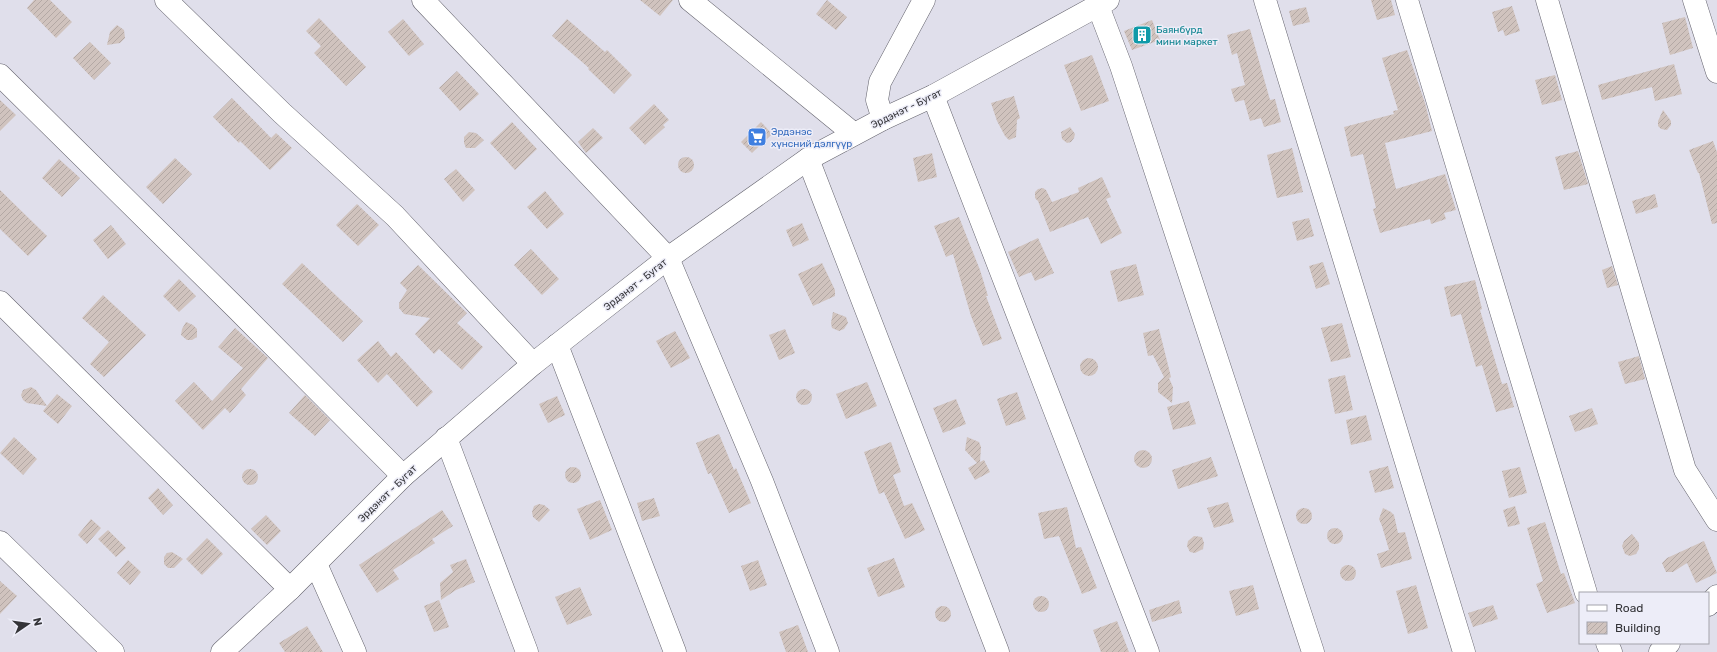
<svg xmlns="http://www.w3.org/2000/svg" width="1717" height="652" font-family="Rubik,sans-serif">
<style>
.building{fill:url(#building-hatch)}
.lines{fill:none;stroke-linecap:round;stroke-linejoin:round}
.minor-casing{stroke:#65646e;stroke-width:23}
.minor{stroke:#fff;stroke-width:22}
.labels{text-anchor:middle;stroke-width:3;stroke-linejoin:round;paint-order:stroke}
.culture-label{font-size:10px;fill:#0d838f;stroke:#ededf8;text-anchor:start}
.street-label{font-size:10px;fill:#343438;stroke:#ededf8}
.shop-label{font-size:10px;fill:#366cbe;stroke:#ededf8;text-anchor:start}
</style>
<defs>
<pattern id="building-hatch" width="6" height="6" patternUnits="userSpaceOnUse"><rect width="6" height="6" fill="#d0c3be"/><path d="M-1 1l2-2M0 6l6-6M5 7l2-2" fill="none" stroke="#b3a8a4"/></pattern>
</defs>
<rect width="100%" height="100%" fill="#e0dfeb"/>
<g class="building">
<polygon points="34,0 50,0 72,22 56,38 27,8"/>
<polygon points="640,0 673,0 660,16"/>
<polygon points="827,0 847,17 836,30 816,14"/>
<polygon points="1371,0 1391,0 1395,15 1377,20"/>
<polygon points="1512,6 1520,31 1505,36 1503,30 1498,32 1492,12"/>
<polygon points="1306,7 1310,22 1293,26 1289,11"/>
<polygon points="1685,17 1693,48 1670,55 1662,23"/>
<polygon points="319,18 366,67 346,86 314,53 321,46 306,31"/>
<polygon points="403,19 424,44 409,56 388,32"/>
<polygon points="567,19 605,52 607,50 632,75 614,94 588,69 589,68 552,36"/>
<polygon points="1152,20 1160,40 1132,50 1124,31"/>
<polygon points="117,25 124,30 125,38 120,43 107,45 110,32"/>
<polygon points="1250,29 1270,100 1275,99 1281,122 1264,127 1261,118 1250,121 1244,100 1235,102 1231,89 1245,85 1237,53 1232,55 1227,35"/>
<polygon points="90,42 111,63 94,80 73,58"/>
<polygon points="1407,50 1425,103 1432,131 1385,143 1396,189 1445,174 1456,210 1444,213 1446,219 1431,224 1430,219 1380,233 1373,209 1376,208 1363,154 1351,157 1344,127 1394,114 1393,111 1398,110 1382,58"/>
<polygon points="1092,55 1109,101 1081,111 1064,65"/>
<polygon points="1674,64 1682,94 1655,101 1652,87 1602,100 1598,85"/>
<polygon points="457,71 479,94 460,111 439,88"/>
<polygon points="1555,75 1562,100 1542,105 1535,80"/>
<polygon points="1014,96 1020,118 1017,120 1016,137 1009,140 1005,136 997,121 991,103"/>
<polygon points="232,98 271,138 276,133 292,148 270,170 240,141 239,143 213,117"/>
<polygon points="0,100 16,115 0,131"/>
<polygon points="654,104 669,120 663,125 665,127 645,145 629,128"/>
<polygon points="1663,110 1671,121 1671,125 1667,130 1661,129 1658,126 1658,121"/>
<polygon points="512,122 537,149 515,170 490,143"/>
<polygon points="761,122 772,134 752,153 741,142"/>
<polygon points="1070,127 1075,134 1074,138 1071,142 1067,143 1062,139 1061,132"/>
<polygon points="593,128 603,138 586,153 578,142"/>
<polygon points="469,132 476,133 484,140 475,148 466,148 464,143 464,137"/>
<polygon points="1713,141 1717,152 1717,223 1712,224 1699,173 1698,173 1689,150"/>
<polygon points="1292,148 1303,192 1277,198 1267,155"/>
<polygon points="1578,151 1588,184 1564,190 1555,157"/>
<polygon points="932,153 937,177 918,182 913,158"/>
<circle cx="686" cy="165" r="8"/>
<polygon points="175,158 192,174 163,204 146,187"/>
<polygon points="59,159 80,178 62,197 42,178"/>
<polygon points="456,169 475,190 463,202 444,179"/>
<polygon points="1102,177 1111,197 1106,199 1122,233 1101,244 1088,217 1050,232 1038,201 1035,198 1035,192 1038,189 1043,188 1046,190 1052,202 1079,192 1078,188"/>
<polygon points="0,190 47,236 28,256 0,229"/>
<polygon points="545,191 564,214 547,229 527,207"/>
<polygon points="1655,194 1658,207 1636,214 1632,201"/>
<polygon points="357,204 379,225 358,246 336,225"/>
<polygon points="959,217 980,270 988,296 986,296 1002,339 983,346 971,316 953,254 946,257 934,226"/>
<polygon points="1309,218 1314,236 1297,241 1292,222"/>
<polygon points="802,223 809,240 793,247 786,230"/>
<polygon points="111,225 126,244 108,259 93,240"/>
<polygon points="1038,238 1054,273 1035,281 1031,272 1019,277 1008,252"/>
<polygon points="531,249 559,279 542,295 514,265"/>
<polygon points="1323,262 1330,284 1316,289 1309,266"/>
<polygon points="302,263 363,321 343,342 282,284"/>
<polygon points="822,263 835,290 835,296 813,306 798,274"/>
<polygon points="1136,264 1144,295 1118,302 1110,271"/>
<polygon points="418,265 467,313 457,323 483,347 462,370 439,349 434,354 415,334 430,318 404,314 399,308 399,303 407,290 400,283"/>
<polygon points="1612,266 1618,285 1607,288 1602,270"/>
<polygon points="179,279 196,296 179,312 163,296"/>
<polygon points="1475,280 1482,309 1480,310 1502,384 1507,383 1514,407 1496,412 1482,365 1476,367 1461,314 1451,317 1444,287"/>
<polygon points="103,295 146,335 104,377 90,364 109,342 82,318"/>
<polygon points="833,312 846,317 848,323 844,329 839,331 832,328 831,323"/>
<polygon points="186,322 193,325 197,329 197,337 192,340 187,340 181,335 182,329"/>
<polygon points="1342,323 1351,357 1331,362 1321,328"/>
<polygon points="235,328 268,358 241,389 246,395 230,413 225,408 203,430 175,401 194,382 212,401 243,368 218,347"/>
<polygon points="785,329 795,353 779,360 769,335"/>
<polygon points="1159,329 1171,377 1169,378 1173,387 1172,403 1158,392 1158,383 1164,377 1153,355 1148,356 1143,333"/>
<polygon points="675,331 690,358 671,368 656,341"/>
<polygon points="378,341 391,357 396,352 433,392 417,407 387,374 378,383 357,360"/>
<polygon points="1639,356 1645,379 1625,384 1618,362"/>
<circle cx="1089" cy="367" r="9"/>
<polygon points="1345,375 1353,410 1335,414 1328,379"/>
<polygon points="867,382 877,406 846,419 836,394"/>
<polygon points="31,387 36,390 47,406 57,394 72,406 58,424 43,411 47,406 27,403 23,400 21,395 23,390"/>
<circle cx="804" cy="397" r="8"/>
<polygon points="1017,392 1026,419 1006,426 997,399"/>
<polygon points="305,395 330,420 315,436 289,413"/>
<polygon points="557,396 565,415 548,423 539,404"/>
<polygon points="956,399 966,424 943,433 933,408"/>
<polygon points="1189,401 1196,424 1173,430 1167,407"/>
<polygon points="1592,408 1598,424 1575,432 1569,416"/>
<polygon points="1366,415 1372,440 1351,445 1346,420"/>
<polygon points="719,434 734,470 736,468 751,503 729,513 711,473 708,474 696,443"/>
<polygon points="14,437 37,459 23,475 0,453"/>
<polygon points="967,437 979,442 981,447 980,462 984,460 990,472 975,480 968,468 977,463 965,450"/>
<polygon points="891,442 901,472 893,475 904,506 912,503 925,530 905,539 884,492 879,494 864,452"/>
<circle cx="1143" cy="459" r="9"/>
<polygon points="1211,457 1218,476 1178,489 1172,470"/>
<polygon points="1388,466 1394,488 1375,493 1369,471"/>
<circle cx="573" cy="475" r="8"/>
<polygon points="1520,467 1527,493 1509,498 1502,471"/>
<circle cx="250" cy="477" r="8"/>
<polygon points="158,488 173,505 163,515 148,498"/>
<polygon points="654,498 660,516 642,521 637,503"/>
<polygon points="600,500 612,530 590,540 577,509"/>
<polygon points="1228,502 1234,522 1214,528 1207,508"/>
<polygon points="539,504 544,505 550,510 539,522 533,517 532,512 534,506"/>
<polygon points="1515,506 1520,524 1508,527 1503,510"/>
<polygon points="1067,507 1076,548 1081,547 1097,588 1082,594 1059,536 1044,539 1038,513"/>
<polygon points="1383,508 1391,512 1394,515 1398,533 1405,532 1412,559 1381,568 1377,554 1389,550 1382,526 1379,519"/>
<circle cx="1304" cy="516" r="8"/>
<polygon points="442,510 453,526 432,539 435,543 393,570 399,579 377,593 359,565"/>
<polygon points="266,515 281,531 267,545 251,529"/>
<polygon points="91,519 101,528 87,544 78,535"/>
<polygon points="1545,522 1561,574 1564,573 1575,603 1547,613 1536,584 1543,581 1527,528"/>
<circle cx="1335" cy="536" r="8"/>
<polygon points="108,530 126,548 116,557 98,539"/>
<polygon points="1632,534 1639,543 1639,549 1636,554 1630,556 1625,554 1622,546 1624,541"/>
<polygon points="1194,536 1202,537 1204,543 1203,549 1195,553 1190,552 1187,546 1188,541"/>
<polygon points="207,538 223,554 202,575 186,559"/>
<polygon points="1704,541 1717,573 1696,583 1687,563 1673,572 1666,572 1662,563 1667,558"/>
<polygon points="172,552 183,559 174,568 168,568 164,564 164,557 167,553"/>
<polygon points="894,558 905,587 878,597 867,568"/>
<polygon points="466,559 475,582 456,590 441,600 440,583 453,572 450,565"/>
<polygon points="128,560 141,572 130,585 117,573"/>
<polygon points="758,560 767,585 750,591 741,566"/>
<circle cx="1348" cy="573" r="8"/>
<polygon points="0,581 17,596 0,614"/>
<polygon points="1253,585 1259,609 1236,616 1229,591"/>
<polygon points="1416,585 1428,628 1408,634 1396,591"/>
<polygon points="580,587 592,615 567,625 555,597"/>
<circle cx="1041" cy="604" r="8"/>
<polygon points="439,600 449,627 434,632 424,606"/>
<polygon points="1179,600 1182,613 1152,622 1149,610"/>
<polygon points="1493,605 1498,619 1473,627 1468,613"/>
<circle cx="943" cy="614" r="8"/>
<polygon points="1117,621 1129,652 1101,652 1093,630"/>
<polygon points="798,625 808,652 786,652 779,632"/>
<polygon points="307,626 323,652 285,652 279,643"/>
</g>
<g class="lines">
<g class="minor-casing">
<g id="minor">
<polyline points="166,0 282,113 395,216 533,364"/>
<polyline points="423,0 668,258 762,481 828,652"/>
<polyline points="690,0 854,134"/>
<polyline points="1265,0 1464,652"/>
<polyline points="1407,0 1586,593"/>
<polyline points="1547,0 1685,470 1717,520"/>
<polyline points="1694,0 1717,72"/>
<polyline points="1098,6 1121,66 1313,652"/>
<polyline points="0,75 238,310 403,476"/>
<polyline points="933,96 1148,652"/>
<polyline points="883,119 877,100 880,82 924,0"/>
<polyline points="808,159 998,652"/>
<polyline points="0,302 290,589"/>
<polyline points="557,345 675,652"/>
<polyline points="446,438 527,652"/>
<polyline points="0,542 113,652"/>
<polyline points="316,564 355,652"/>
<polyline points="1708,605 1717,596"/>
<polyline points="1607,643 1611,652"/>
<polyline points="222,652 290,589 403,476 533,364 668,258 808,159 883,119 933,96 1108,0"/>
<polyline points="1660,652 1669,643"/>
</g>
</g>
<use href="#minor" class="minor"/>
</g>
<defs>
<g id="building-square" transform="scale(1)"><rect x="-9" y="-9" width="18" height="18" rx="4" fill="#0f9aa8" stroke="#ededf8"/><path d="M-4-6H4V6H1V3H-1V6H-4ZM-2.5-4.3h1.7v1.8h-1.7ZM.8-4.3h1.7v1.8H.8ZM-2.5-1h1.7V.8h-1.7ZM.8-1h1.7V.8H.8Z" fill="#fff"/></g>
<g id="supermarket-square" transform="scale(1)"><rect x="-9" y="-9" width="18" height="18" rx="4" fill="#3f7fe0" stroke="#ededf8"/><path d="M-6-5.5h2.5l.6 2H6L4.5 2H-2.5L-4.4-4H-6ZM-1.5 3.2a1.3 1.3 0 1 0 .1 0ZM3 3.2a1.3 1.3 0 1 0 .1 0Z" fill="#fff"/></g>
</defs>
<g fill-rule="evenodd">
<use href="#building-square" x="1142" y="35"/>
<use href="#supermarket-square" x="757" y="137"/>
</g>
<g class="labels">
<g class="culture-label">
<text x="1156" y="33">Баянбүрд<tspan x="1156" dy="12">мини маркет</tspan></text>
</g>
<g class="street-label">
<text transform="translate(906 108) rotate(-26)" y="4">Эрдэнэт - Бугат</text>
<text transform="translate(635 284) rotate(-38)" y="4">Эрдэнэт - Бугат</text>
<text transform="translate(387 493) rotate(-44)" y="4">Эрдэнэт - Бугат</text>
</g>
<g class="shop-label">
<text x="771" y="135">Эрдэнэс<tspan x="771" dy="12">хүнсний дэлгүүр</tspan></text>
</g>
</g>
<rect x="1579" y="592" width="130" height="52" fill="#ededf8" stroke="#a3a3ab"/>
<rect x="1587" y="605" width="20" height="6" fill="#ffffff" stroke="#a3a3ab"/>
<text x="1615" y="612" font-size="12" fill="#343438">Road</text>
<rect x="1587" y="622" width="20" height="12" fill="url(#building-hatch)" stroke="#a3a3ab"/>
<text x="1615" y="632" font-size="12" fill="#343438">Building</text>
<g transform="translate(28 624) rotate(77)" stroke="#ededf8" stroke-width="3" paint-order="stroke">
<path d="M0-3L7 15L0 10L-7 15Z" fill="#343438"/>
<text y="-6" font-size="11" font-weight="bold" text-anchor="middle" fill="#343438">N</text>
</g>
</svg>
